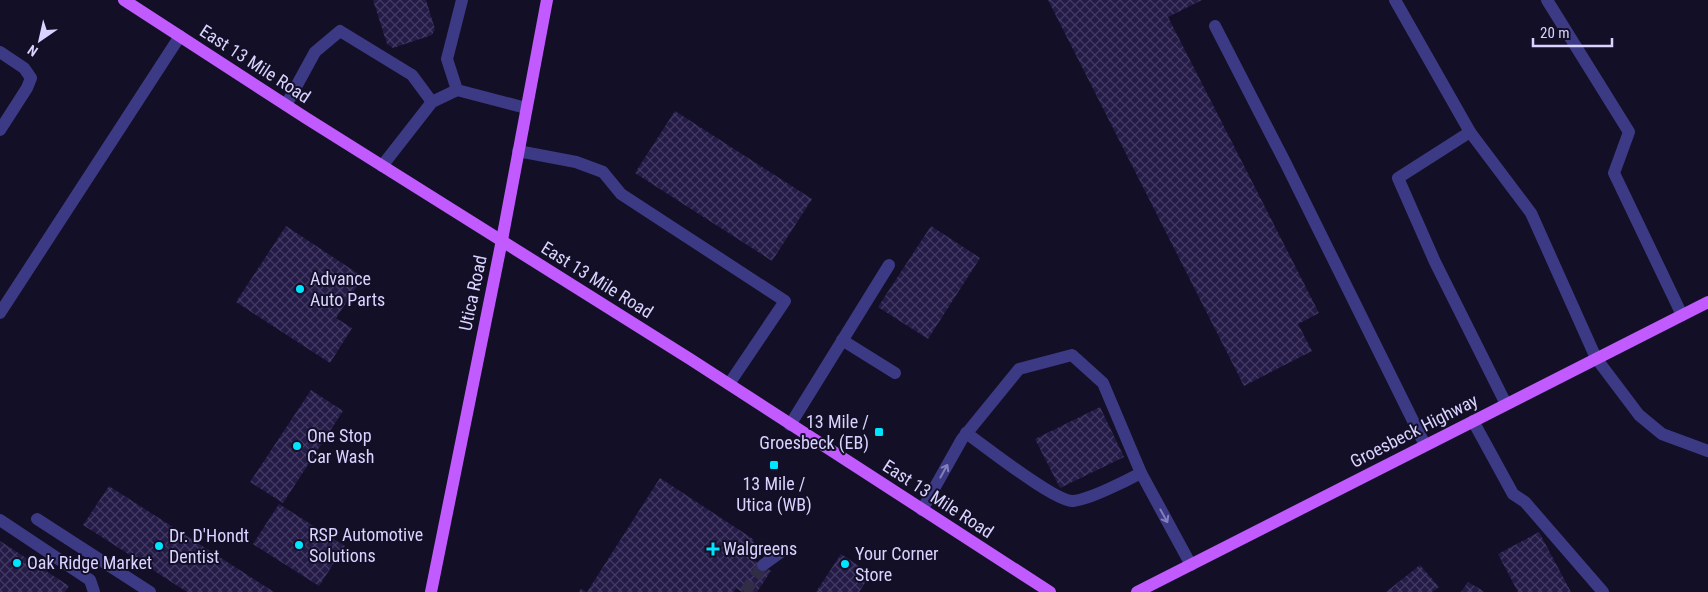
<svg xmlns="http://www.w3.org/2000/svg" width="1708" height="592" font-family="'Roboto Condensed',sans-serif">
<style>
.building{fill:url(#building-cross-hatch)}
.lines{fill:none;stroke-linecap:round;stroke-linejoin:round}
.minor-tunnel{stroke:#312d47;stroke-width:12;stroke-dasharray:12 6;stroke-linecap:butt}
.minor{stroke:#3d3a85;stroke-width:12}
.major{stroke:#c25bff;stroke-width:12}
.oneway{stroke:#837fbc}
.poi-dot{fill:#00e5ff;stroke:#130f26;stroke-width:2}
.labels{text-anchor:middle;stroke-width:4;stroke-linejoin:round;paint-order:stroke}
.street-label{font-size:18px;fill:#d9d4ff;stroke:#130f26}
.poi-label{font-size:18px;fill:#d9d4ff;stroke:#130f26;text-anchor:start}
</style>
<defs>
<pattern id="building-cross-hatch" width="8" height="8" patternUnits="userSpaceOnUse" patternTransform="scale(1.25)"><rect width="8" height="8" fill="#241b47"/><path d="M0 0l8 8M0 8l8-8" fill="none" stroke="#433b63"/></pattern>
</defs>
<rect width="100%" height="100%" fill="#130f26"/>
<g class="building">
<polygon points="373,0 426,0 435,29 432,35 393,48 387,44"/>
<polygon points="1048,0 1202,0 1168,17 1319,313 1298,324 1312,351 1244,386"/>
<polygon points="675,111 812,199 772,261 635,173"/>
<polygon points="286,226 363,277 336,318 352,328 330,363 236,302"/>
<polygon points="931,226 980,258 928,339 878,307"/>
<polygon points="311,390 343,411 283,503 250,482"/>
<polygon points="1100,407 1124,457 1060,488 1035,439"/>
<polygon points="660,478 753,539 757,556 754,560 771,571 757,592 742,592 736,588 734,592 579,592 581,589 587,592"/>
<polygon points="109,486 151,513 274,592 187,592 105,539 83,525"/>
<polygon points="279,504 345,546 319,586 253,544"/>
<polygon points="1539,532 1571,592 1518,592 1498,554"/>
<polygon points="0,541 69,586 65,592 0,592"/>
<polygon points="841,554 871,574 859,592 816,592"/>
<polygon points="1420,565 1439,587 1432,592 1386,592"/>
<polygon points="1468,582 1485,592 1461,592"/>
</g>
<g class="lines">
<polyline class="minor-tunnel" points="745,592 763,565"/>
<g class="minor">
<polyline points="462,0 447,59 457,90 526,108"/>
<polyline points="1395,0 1470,132 1531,213 1596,358 1639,415 1662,434 1708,451"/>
<polyline points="1547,0 1629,132 1614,173 1682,315"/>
<polyline points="1215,26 1286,164 1425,445"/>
<polyline points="0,52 24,68 31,78 27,88 0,130"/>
<polyline points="286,105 315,52 340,31 412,75 432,102"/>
<polyline points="1470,132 1398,178 1435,262 1506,404"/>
<polyline points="518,151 576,162 603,172 621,194 785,301 729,384"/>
<polyline points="382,166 432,102 457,90"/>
<polyline points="0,313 180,36"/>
<polyline points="842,340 895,373"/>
<polyline points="1473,421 1513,494 1525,502 1603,592"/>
<polyline points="790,425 889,265"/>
<path d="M966,433C985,446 1055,502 1073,501C1088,500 1126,481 1141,473"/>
<polyline points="922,510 962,439 1019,369 1072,355 1103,383 1141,473 1191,565"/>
<polyline points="37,519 150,592"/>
<polyline points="0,520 90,580 94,592"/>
<polyline points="763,565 781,552"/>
</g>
<g class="major">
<polyline points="124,0 306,118 690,359 1050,592"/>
<polyline points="431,592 502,240 547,0"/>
<polyline points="1137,592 1708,302"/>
</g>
</g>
<defs><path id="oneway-shaft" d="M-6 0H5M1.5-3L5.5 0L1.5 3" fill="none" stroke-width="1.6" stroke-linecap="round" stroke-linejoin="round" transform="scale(1.25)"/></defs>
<g class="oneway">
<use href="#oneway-shaft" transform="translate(944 471) rotate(-61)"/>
<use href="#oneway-shaft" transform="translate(1164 516) rotate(61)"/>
</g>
<g class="poi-dot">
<circle cx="300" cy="289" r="5"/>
<rect x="874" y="427" width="10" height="10" rx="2.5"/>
<circle cx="297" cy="446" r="5"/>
<rect x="769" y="460" width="10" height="10" rx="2.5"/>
<circle cx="299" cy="545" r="5"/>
<circle cx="159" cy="546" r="5"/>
<path d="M710.5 541.5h5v5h5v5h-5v5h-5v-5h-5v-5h5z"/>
<circle cx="17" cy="563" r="5"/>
<circle cx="845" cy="564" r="5"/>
</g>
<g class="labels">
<g class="street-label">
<text transform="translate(255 64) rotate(33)" y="6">East 13 Mile Road</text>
<text transform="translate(597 280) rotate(32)" y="6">East 13 Mile Road</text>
<text transform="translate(473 293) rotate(-78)" y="6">Utica Road</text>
<text transform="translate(1414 431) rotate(-27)" y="6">Groesbeck Highway</text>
<text transform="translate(938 499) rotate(33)" y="6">East 13 Mile Road</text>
</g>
<g class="poi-label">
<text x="310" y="285">Advance<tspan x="310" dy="21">Auto Parts</tspan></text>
<text x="869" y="428" text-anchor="end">13 Mile /<tspan x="869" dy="21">Groesbeck (EB)</tspan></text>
<text x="307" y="442">One Stop<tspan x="307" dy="21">Car Wash</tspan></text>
<text x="774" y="490" text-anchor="middle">13 Mile /<tspan x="774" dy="21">Utica (WB)</tspan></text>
<text x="309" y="541">RSP Automotive<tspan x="309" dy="21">Solutions</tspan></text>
<text x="169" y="542">Dr. D'Hondt<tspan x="169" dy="21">Dentist</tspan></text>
<text x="723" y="555">Walgreens</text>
<text x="855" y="560">Your Corner<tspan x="855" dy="21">Store</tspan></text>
<text x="27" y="569">Oak Ridge Market</text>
</g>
</g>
<g transform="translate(40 40) rotate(214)" stroke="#130f26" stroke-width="4" paint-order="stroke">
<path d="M0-4L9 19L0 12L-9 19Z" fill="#d9d4ff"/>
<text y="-8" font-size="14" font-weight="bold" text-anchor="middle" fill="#d9d4ff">N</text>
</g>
<path d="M1533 38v8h79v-8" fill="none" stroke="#d9d4ff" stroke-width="2.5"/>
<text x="1540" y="38" font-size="15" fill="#d9d4ff" stroke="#130f26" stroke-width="4" paint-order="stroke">20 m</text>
</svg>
